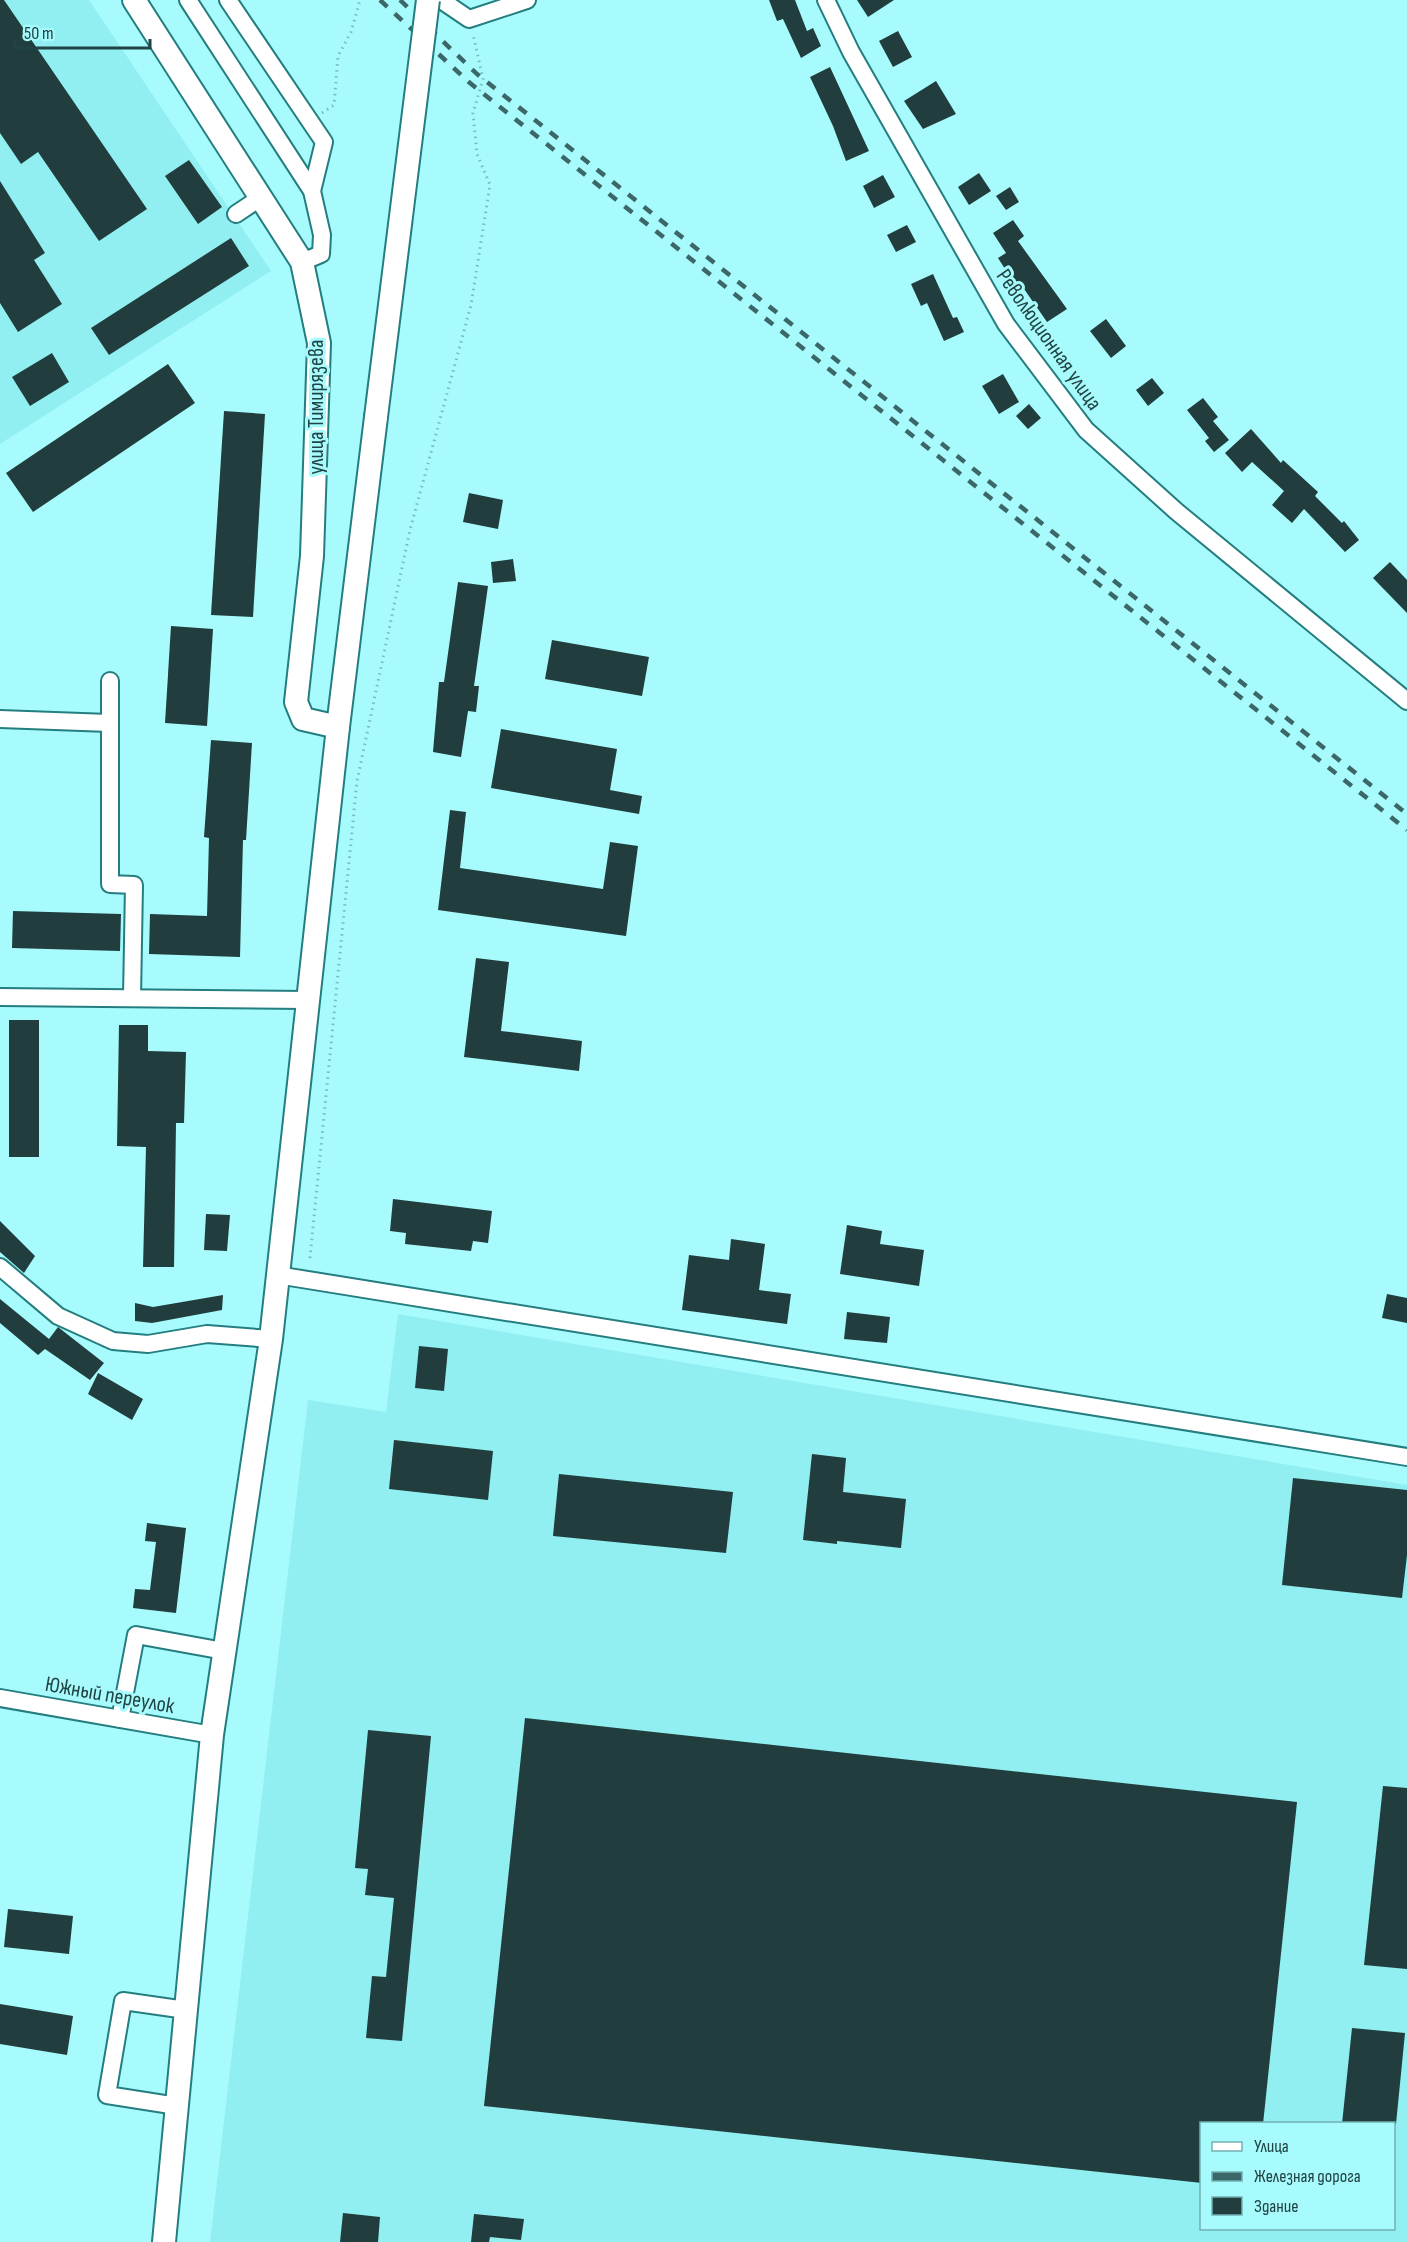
<svg xmlns="http://www.w3.org/2000/svg" width="1407" height="2242" font-family="'Sofia Sans Condensed',sans-serif">
<style>
.built{fill:#91eff1;fill-rule:evenodd}
.building{fill:#213d3d}
.lines{fill:none;stroke-linecap:round;stroke-linejoin:round}
.minor-casing{stroke:#247d7f;stroke-width:20}
.major-casing{stroke:#247d7f;stroke-width:26}
.path{stroke:#79bcbd;stroke-width:3;stroke-dasharray:1.5 4.5;stroke-linecap:butt}
.minor{stroke:#fff;stroke-width:16}
.major{stroke:#fff;stroke-width:22}
.rail{stroke:#3c6768;stroke-width:4.5;stroke-dasharray:10 10;stroke-linecap:butt}
.major-bridge-casing{stroke:#247d7f;stroke-width:26;stroke-linecap:butt}
.major-bridge{stroke:#fff;stroke-width:22}
.labels{text-anchor:middle;stroke-width:6;stroke-linejoin:round;paint-order:stroke}
.street-label{font-size:22px;fill:#214344;stroke:#a7fbfc}
</style>
<rect width="100%" height="100%" fill="#a7fbfc"/>
<g class="built">
<polygon points="0,0 89,0 271,271 0,444"/>
<path d="M398,1314L1407,1485V2242H210L308,1400L386,1412ZM1202,2124H1394V2228H1202Z"/>
</g>
<g class="building">
<polygon points="0,0 4,0 147,209 99,241 38,152 21,164 0,133"/>
<polygon points="769,0 795,0 807,31 813,28 821,46 801,58 783,19 777,21"/>
<polygon points="857,0 894,0 868,17"/>
<polygon points="898,31 912,57 893,67 879,41"/>
<polygon points="830,67 869,151 846,161 833,126 810,77"/>
<polygon points="936,81 956,114 923,129 904,101"/>
<polygon points="189,160 222,207 198,224 165,176"/>
<polygon points="979,173 991,191 969,205 958,187"/>
<polygon points="883,175 895,197 874,208 863,186"/>
<polygon points="0,181 45,253 34,260 62,304 18,332 0,303"/>
<polygon points="1010,187 1019,202 1006,210 996,196"/>
<polygon points="1013,220 1024,236 1018,241 1067,309 1047,322 1022,286 1018,289 998,258 1006,253 993,233"/>
<polygon points="907,225 916,242 896,252 887,235"/>
<polygon points="231,238 249,266 109,355 91,328"/>
<polygon points="933,274 953,318 957,317 964,332 944,341 927,303 921,306 911,284"/>
<polygon points="1106,319 1126,346 1111,358 1090,331"/>
<polygon points="52,353 69,382 30,406 12,377"/>
<polygon points="168,364 195,403 33,512 6,473"/>
<polygon points="1003,374 1019,402 999,414 982,386"/>
<polygon points="1152,378 1164,393 1148,406 1136,390"/>
<polygon points="1203,398 1218,417 1213,421 1229,440 1214,452 1205,441 1209,438 1187,410"/>
<polygon points="1029,404 1041,418 1028,429 1016,416"/>
<polygon points="224,411 265,414 253,617 211,615"/>
<polygon points="1251,429 1281,463 1283,460 1318,492 1315,496 1342,523 1344,521 1359,540 1345,552 1304,509 1292,523 1272,505 1284,491 1252,462 1242,472 1225,453"/>
<polygon points="469,493 503,500 498,529 463,522"/>
<polygon points="513,559 516,581 493,583 491,562"/>
<polygon points="1390,562 1407,580 1407,613 1373,578"/>
<polygon points="458,582 488,586 474,686 479,686 476,712 468,711 461,757 433,752 439,682 444,682"/>
<polygon points="171,626 213,629 207,726 165,723"/>
<polygon points="552,640 649,657 642,696 545,679"/>
<polygon points="501,729 617,749 610,790 642,796 639,814 491,788"/>
<polygon points="211,740 252,743 246,840 243,840 240,957 149,954 150,914 207,916 209,838 204,837"/>
<polygon points="450,810 466,812 460,868 603,889 610,842 638,846 626,936 438,910"/>
<polygon points="13,911 121,914 120,951 12,948"/>
<polygon points="476,958 509,962 501,1031 582,1041 579,1071 464,1057"/>
<rect x="9" y="1020" width="30" height="137"/>
<polygon points="119,1025 148,1025 148,1051 186,1052 184,1123 176,1123 174,1267 143,1267 146,1147 117,1146"/>
<polygon points="393,1199 492,1211 488,1243 473,1241 471,1251 405,1244 406,1233 390,1231"/>
<polygon points="206,1214 230,1215 227,1251 204,1250"/>
<polygon points="0,1221 35,1256 24,1273 0,1252"/>
<polygon points="847,1225 882,1231 880,1244 924,1250 919,1286 840,1274"/>
<polygon points="731,1239 765,1244 759,1290 791,1294 787,1324 682,1310 689,1255 729,1260"/>
<polygon points="1387,1294 1407,1298 1407,1323 1382,1318"/>
<polygon points="223,1295 222,1310 152,1323 135,1321 135,1303 153,1307"/>
<polygon points="0,1299 49,1339 58,1327 104,1363 90,1380 45,1349 38,1355 0,1323"/>
<polygon points="847,1312 890,1317 887,1343 844,1339"/>
<polygon points="419,1346 448,1349 444,1391 415,1388"/>
<polygon points="98,1373 143,1399 132,1420 88,1394"/>
<polygon points="394,1440 493,1451 488,1500 389,1489"/>
<polygon points="812,1454 846,1458 843,1492 906,1499 901,1548 837,1541 837,1544 803,1540"/>
<polygon points="559,1474 733,1492 726,1553 553,1536"/>
<polygon points="1293,1478 1407,1490 1407,1555 1402,1598 1282,1585"/>
<polygon points="147,1523 186,1528 176,1613 133,1608 135,1589 150,1590 156,1542 145,1541"/>
<polygon points="525,1718 1297,1802 1263,2124 1202,2124 1202,2183 484,2106"/>
<polygon points="368,1730 431,1736 402,2041 366,2038 372,1976 386,1977 394,1898 365,1895 368,1869 355,1868"/>
<polygon points="1383,1786 1407,1788 1407,1969 1364,1965"/>
<polygon points="8,1909 73,1916 69,1954 4,1947"/>
<polygon points="0,2004 73,2016 67,2055 0,2044"/>
<polygon points="1352,2028 1405,2033 1396,2124 1342,2124"/>
<polygon points="343,2213 380,2217 378,2242 340,2242"/>
<polygon points="474,2214 524,2219 521,2240 490,2237 489,2242 471,2242"/>
</g>
<g class="lines">
<g class="minor-casing">
<g id="minor">
<polyline points="188,0 312,191 322,235 321,254 302,262"/>
<polyline points="228,0 324,142 312,191"/>
<polyline points="441,0 469,19 527,0"/>
<polyline points="826,0 851,52 1006,324 1086,430 1176,511 1407,701"/>
<polyline points="236,214 260,198"/>
<polyline points="110,681 110,884 134,885 132,998"/>
<polyline points="0,719 109,723"/>
<polyline points="0,997 308,1000"/>
<polyline points="0,1267 58,1316 113,1341 148,1344 207,1334 271,1339"/>
<polyline points="277,1275 1407,1457"/>
<polyline points="0,1698 212,1735"/>
<polyline points="120,1719 136,1635 224,1651"/>
<polyline points="177,2106 107,2095 123,2001 186,2010"/>
</g>
</g>
<g class="major-casing">
<g id="major">
<polyline points="134,0 302,262 319,343 312,556 296,702 303,719 338,727"/>
<polyline points="164,2242 212,1735 271,1339 338,727 376,417"/>
</g>
</g>
<g class="path">
<polyline points="322,113 334,105 338,56 351,32 360,0"/>
<polyline points="310,1258 357,781 410,530 471,305 490,185 477,154 473,113 483,79 473,34"/>
</g>
<use href="#minor" class="minor"/>
<use href="#major" class="major"/>
<g class="rail">
<polyline points="380,0 470,83 1407,830"/>
<polyline points="400,0 477,74 1407,814"/>
</g>
<g class="major-bridge-casing">
<polyline id="major-bridge" points="376,417 428,0"/>
</g>
<use href="#major-bridge" class="major-bridge"/>
</g>
<g class="labels">
<g class="street-label">
<text transform="translate(1050 339) rotate(55)" y="8">Революционная улица</text>
<text transform="translate(315 407) rotate(-90)" y="8">улица Тимирязева</text>
<text transform="translate(110 1694) rotate(10)" y="8">Южный переулок</text>
</g>
</g>
<rect x="1200" y="2122" width="195" height="108" fill="#a7fbfc" stroke="#71b1b2" stroke-width="1.5"/>
<rect x="1212" y="2142" width="30" height="9" fill="#ffffff" stroke="#71b1b2" stroke-width="1.5"/>
<text x="1254" y="2152" font-size="18" fill="#214344">Улица</text>
<rect x="1212" y="2172" width="30" height="9" fill="#3c6768" stroke="#71b1b2" stroke-width="1.5"/>
<text x="1254" y="2182" font-size="18" fill="#214344">Железная дорога</text>
<rect x="1212" y="2197" width="30" height="18" fill="#213d3d" stroke="#71b1b2" stroke-width="1.5"/>
<text x="1254" y="2212" font-size="18" fill="#214344">Здание</text>
<path d="M15 39v9h135v-9" fill="none" stroke="#214344" stroke-width="3"/>
<text x="24" y="39" font-size="18" fill="#214344" stroke="#a7fbfc" stroke-width="4.5" paint-order="stroke">50 m</text>
</svg>
